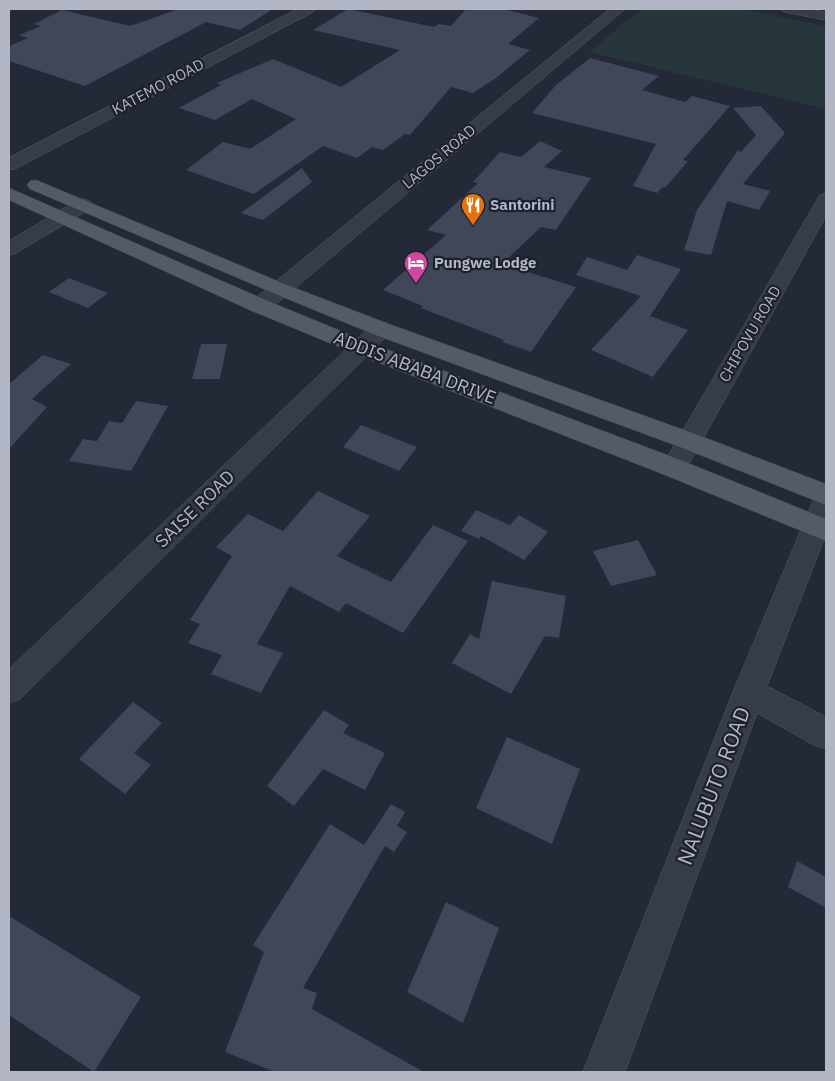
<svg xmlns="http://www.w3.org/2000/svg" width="835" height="1081" font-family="'IBM Plex Sans',sans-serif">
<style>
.green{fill:#27363a}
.building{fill:#404758}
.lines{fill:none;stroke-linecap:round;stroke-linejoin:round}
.minor-casing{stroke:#555966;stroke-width:1}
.major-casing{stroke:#404552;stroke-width:1}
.minor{fill:#373c49;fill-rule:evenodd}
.major{fill:#555a69;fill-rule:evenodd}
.labels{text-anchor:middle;stroke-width:4.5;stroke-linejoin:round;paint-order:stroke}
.far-street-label{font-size:15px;fill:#b2b6c5;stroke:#1c212d}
.far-poi-label{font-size:15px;font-weight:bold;fill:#b2b6c5;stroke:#1c212d;text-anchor:start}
.street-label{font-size:18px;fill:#b2b6c5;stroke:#1c212d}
.near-street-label{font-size:21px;fill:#b2b6c5;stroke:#1c212d}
</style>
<rect width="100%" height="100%" fill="#242938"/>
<polygon class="green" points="641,9 743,9 826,26 826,109 589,52"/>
<g class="building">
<polygon points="179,9 273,9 240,30 206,22 85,86 9,61 9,46 28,38 19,35 41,26 34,24 62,10 130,26"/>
<polygon points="348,9 434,27 439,24 451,26 466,9 503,9 539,18 508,44 530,50 496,78 473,93 451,87 410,135 405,134 383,150 372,147 357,158 323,146 254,194 186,170 223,142 250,149 296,119 252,99 215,120 179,108 221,85 217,83 273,59 341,87 400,50 313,30"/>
<polygon points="590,58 659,76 642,90 685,102 692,96 730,106 683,160 688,161 665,188 663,187 657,193 633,186 656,144 532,113 556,85"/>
<polygon points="761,106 785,133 743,184 770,191 759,210 727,201 711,255 684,250 697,210 738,150 741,152 756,135 733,108"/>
<polygon points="540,141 562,151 544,167 591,178 556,230 541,227 502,264 576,287 531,352 503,342 504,340 421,308 423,306 383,290 446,235 427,230 478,183 473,182 500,152 521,157"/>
<polygon points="302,168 312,182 263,220 241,213"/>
<polygon points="637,255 681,269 650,316 688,330 653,377 591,350 641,296 576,275 587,257 627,270"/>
<polygon points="69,278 108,293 88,308 49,292"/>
<polygon points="201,344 227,344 220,379 192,379"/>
<polygon points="43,355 71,364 32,399 47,407 9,449 9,384"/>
<polygon points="136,401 168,406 131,471 69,461 83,439 97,441 109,421 122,423"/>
<polygon points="361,425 417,447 399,471 343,447"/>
<polygon points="318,491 370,516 337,556 391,582 433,525 468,541 403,633 346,603 339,612 290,586 257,644 283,653 261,693 211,674 222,655 188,643 200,624 190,620 232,556 216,547 248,514 283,531"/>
<polygon points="476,510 510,525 519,515 548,532 524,560 481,536 479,539 461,531"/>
<polygon points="638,540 657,575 611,586 593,551"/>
<polygon points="492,581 566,596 559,638 545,636 511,694 452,663 470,634 479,639"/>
<polygon points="133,702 162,723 134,753 151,765 125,794 79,759"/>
<polygon points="324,710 349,725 343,733 385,753 365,790 323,769 294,806 267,786"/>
<polygon points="507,737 580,769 552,844 476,808"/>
<polygon points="391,804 405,812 397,826 407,832 394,852 385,846 303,988 317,993 312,1009 424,1072 275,1072 225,1052 264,952 253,945 330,824 364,845"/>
<polygon points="797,861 826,877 826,908 788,887"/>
<polygon points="446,902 499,928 463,1023 407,992"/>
<polygon points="9,916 141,997 94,1072 9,1015"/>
</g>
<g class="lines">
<g class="minor-casing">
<g id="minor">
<polygon points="298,9 315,9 313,12 15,169 9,170 9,158"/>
<polygon points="610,9 625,9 268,311 260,312 252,311 249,306 252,301"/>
<polygon points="782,9 809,9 826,12 826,20 784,12"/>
<polygon points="826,194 826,216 683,475 674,477 665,475 661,468 665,461 817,200 819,196"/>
<polygon points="83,199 90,201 92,205 90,209 16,253 9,255 9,241 76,201"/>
<polygon points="381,322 389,324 392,329 389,334 20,699 9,703 9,669 373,324"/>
<polygon points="826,491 826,534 767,686 826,717 826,749 814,745 757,713 625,1072 583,1072 733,692 813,501 817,494"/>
</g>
</g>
<g class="major-casing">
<g id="major">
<polygon points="36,180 287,285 389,324 698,435 826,484 826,505 680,447 373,334 273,293 30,189 27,185 30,181"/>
<polygon points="9,188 268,301 370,343 683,461 826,519 826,541 665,475 354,353 252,311 9,200"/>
</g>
</g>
<use href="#minor" class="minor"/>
<use href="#major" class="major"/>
</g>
<defs>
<g id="restaurant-pin" transform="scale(1.25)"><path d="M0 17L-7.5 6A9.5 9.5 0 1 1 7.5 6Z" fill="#e8710a" stroke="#1c212d"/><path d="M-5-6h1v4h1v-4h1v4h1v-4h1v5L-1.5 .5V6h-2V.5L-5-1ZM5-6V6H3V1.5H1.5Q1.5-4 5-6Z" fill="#fff"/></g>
<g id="hotel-pin" transform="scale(1.25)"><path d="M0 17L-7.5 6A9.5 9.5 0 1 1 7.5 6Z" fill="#d1479c" stroke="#1c212d"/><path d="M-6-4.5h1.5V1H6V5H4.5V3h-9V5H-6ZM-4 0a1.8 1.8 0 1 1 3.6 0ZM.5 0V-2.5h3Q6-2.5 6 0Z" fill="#fff"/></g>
</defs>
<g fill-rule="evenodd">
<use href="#restaurant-pin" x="473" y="205"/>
<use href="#hotel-pin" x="416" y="263"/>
</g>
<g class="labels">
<g class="far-street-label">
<text transform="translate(158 87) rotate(-28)" y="5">KATEMO ROAD</text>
<text transform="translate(439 157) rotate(-40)" y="5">LAGOS ROAD</text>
<text transform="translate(750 334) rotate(-60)" y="5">CHIPOVU ROAD</text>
</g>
<g class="far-poi-label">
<text x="490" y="210">Santorini</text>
<text x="434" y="268">Pungwe Lodge</text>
</g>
<g class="street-label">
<text transform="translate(415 368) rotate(21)" y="6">ADDIS ABABA DRIVE</text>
<text transform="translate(195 509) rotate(-44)" y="6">SAISE ROAD</text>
</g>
<g class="near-street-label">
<text transform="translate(714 786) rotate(-69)" y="7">NALUBUTO ROAD</text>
</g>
</g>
<rect width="835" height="1081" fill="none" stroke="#b2b6c5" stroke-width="20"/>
</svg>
